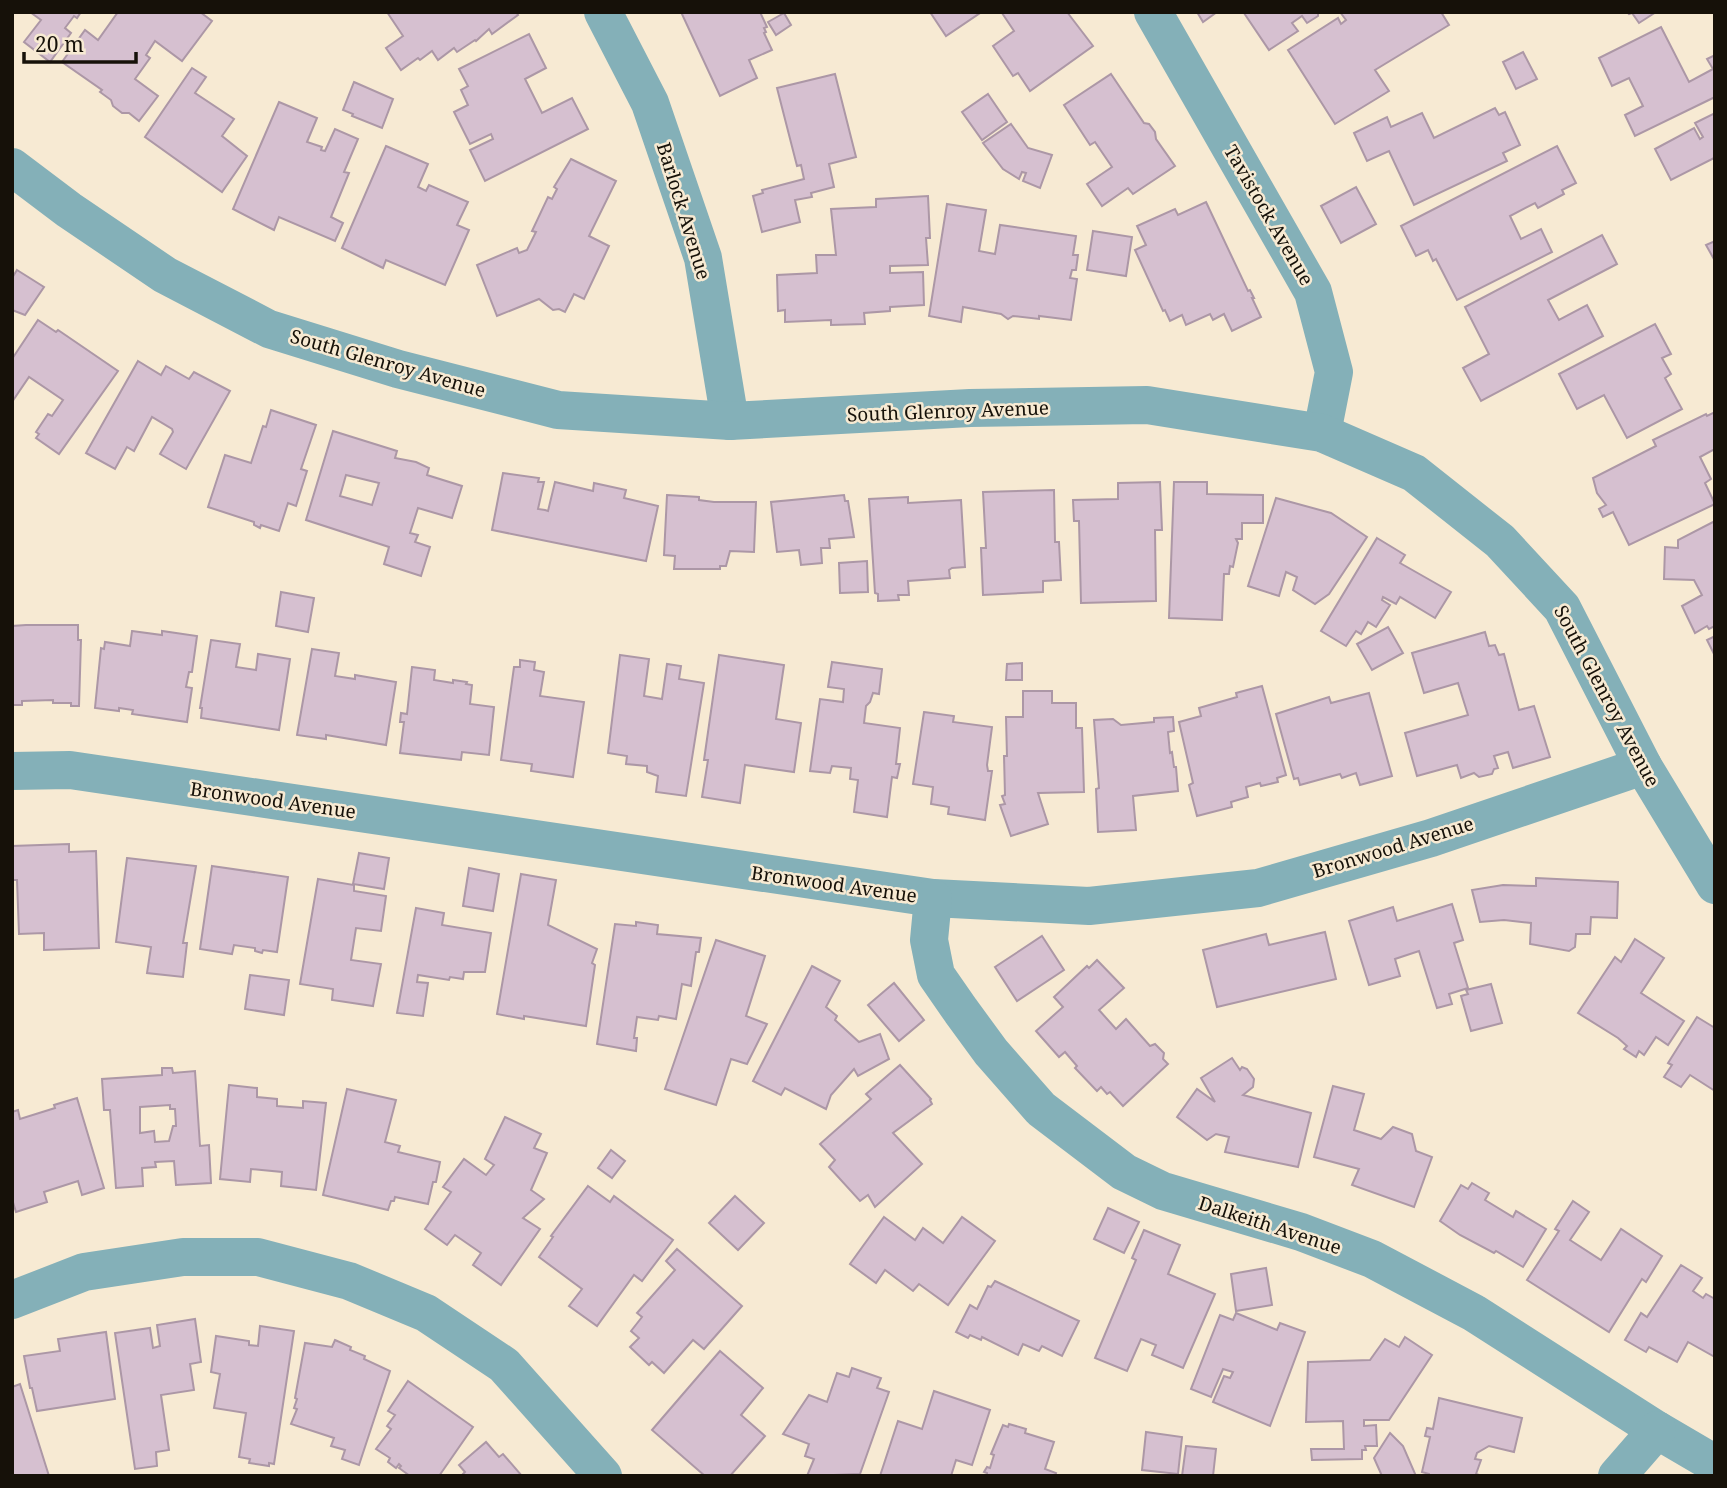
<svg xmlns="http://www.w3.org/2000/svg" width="1727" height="1488" font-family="'Noto Serif',serif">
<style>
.building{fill:#d6c0d0;stroke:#ac97a6;stroke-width:2;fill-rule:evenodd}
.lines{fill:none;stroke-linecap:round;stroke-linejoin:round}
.minor{stroke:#84b0b8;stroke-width:38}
.labels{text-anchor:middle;stroke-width:5;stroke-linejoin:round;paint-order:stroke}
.street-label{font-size:19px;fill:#161109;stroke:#f7ead3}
</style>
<rect width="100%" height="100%" fill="#f7ead3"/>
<g class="building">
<polygon points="30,12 81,12 77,18 74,16 65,28 71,33 50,62 24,42 41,20"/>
<polygon points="118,12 200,12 212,21 182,61 155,41 146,55 150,58 135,79 158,96 139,121 129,113 122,113 113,106 111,100 100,92 102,90 62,62 85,30 98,40"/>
<polygon points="387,12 516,12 518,15 492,34 489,29 476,41 475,40 457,52 454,48 438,60 432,51 420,60 418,58 401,70 386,48 403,36"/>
<polygon points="681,12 760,12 767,27 764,28 766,32 764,33 772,50 749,60 757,78 720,96"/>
<polygon points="930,12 979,12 980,13 946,36"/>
<polygon points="1067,12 1093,46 1030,91 1018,73 1013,76 993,46 1014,31 1002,13"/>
<polygon points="1197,12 1217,12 1203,22"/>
<polygon points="1318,12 1318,16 1307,23 1302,16 1292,23 1298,31 1269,50 1244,13"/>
<polygon points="1340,12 1441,12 1449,25 1375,70 1389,91 1335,124 1288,50 1338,18 1341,24 1346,20"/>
<polygon points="1627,12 1656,12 1639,23 1632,13 1629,14"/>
<polygon points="784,13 791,25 776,35 768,22"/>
<polygon points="1661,27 1689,82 1713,69 1707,59 1715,55 1715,97 1635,136 1625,115 1643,106 1629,78 1612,86 1599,58"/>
<polygon points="529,34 546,68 525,79 542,113 572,98 588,129 485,181 470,150 493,139 491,134 470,144 454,112 468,105 461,90 468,86 459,69"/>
<polygon points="1523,52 1537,79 1516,89 1503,62"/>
<polygon points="192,68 206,77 195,93 234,119 222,136 247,156 222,192 145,137"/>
<polygon points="835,74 856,157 829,164 834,187 811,193 812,197 795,200 800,222 762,232 753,196 763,193 762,190 804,179 801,165 797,166 777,88"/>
<polygon points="1111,74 1144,123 1149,124 1155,132 1156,139 1175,166 1133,194 1128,188 1102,206 1087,184 1112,167 1095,142 1090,145 1064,105"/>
<polygon points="354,82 393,99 382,128 352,116 353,114 343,110"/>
<polygon points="988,94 1007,122 982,140 962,112"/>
<polygon points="279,102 317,118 307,142 322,147 321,150 325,151 335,129 358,139 344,172 349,173 331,217 343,223 335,241 279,217 274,230 233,209"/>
<polygon points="1495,108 1499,115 1505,112 1520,145 1503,153 1507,161 1414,205 1389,151 1367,161 1354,133 1387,117 1391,127 1422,113 1434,138"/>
<polygon points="1715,113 1715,159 1714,158 1671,180 1655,149 1694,128 1700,139 1703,137 1695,123"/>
<polygon points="1011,124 1028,148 1052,155 1040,188 1023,181 1026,173 1022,172 1019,179 1003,169 983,143"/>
<polygon points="386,146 428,164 418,187 426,191 429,185 468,202 457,225 469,230 445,285 386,260 383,268 342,248"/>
<polygon points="1557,146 1576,183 1562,190 1564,194 1538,208 1535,203 1510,216 1521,239 1541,229 1552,252 1457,300 1436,259 1433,261 1428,250 1416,256 1401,226"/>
<polygon points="571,159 616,181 589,236 609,246 584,299 574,294 565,312 559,309 553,310 539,299 497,316 477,265 517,248 519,253 527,250 536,232 532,231 548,197 552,199 557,189 554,187"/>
<polygon points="1356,187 1376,224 1341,243 1321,206"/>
<polygon points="928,196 930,238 926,238 928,265 890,266 890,273 923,272 924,305 890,307 890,311 864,313 865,324 831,325 831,320 785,322 785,310 778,311 777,275 817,273 816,255 836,255 831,209 876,207 876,199"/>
<polygon points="1206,202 1248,291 1250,290 1254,298 1252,298 1261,317 1232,331 1224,314 1213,320 1210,314 1186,325 1182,315 1170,321 1165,310 1163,311 1135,250 1146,245 1137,226 1175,209 1178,215"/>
<polygon points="947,204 986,210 979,251 995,254 1000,225 1076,236 1073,255 1078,255 1076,270 1072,270 1070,278 1077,279 1071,320 1039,316 1039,319 1013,316 1008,319 1001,314 963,307 961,322 929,316"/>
<polygon points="1093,231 1132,237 1126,276 1087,270"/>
<polygon points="1602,235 1617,264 1548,300 1559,320 1587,305 1603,336 1481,401 1463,368 1489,354 1465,307"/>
<polygon points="1715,241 1715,261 1706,245"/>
<polygon points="17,270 44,287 25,315 12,310 12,278"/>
<polygon points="38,320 56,332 58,330 118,371 59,454 36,438 39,434 36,432 48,414 52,416 63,400 29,377 12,402 12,359"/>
<polygon points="1655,324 1671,354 1662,358 1671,374 1665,378 1682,409 1627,438 1604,395 1577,409 1559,374"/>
<polygon points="138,361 161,375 166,366 189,379 194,372 230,391 186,469 160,454 173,432 172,429 152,417 134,451 127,447 115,469 86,453"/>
<polygon points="271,410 316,425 301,469 307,471 296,506 288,503 279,531 261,525 260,528 254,525 254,522 208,507 225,455 251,463 263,426 266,427"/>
<polygon points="1715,412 1715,449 1700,457 1711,479 1705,483 1715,504 1629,545 1613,512 1603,517 1599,509 1606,505 1597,493 1593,478 1656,446 1653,440 1706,414 1707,416"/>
<path d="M333,431L397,451L395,458L416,462L429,468L427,475L462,486L452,518L418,508L410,533L418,535L415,542L430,547L421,576L384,564L389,547L306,520ZM346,475L379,483L372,505L340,496Z"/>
<polygon points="503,473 539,478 538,482 544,482 538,509 545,510 548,511 555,482 593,491 594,483 626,490 624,498 658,506 646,561 492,530"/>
<polygon points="1160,482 1162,530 1155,530 1156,601 1081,603 1079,521 1074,521 1073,500 1118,499 1118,483"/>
<polygon points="1174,482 1207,482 1207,494 1263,495 1263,523 1242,523 1242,539 1236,539 1238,543 1233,567 1230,566 1229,574 1224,574 1222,620 1169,618"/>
<polygon points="1054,490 1055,542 1059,542 1061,580 1043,581 1043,592 983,595 981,548 986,548 983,492"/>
<polygon points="667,495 699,497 699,500 714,502 756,502 754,552 730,551 726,566 720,566 720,569 674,569 675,556 664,555"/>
<polygon points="844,495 845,501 848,501 854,537 829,539 830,548 821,548 822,563 801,565 799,550 777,552 771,502"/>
<polygon points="908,497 908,503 961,500 965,567 952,568 949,570 950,578 908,581 909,595 898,595 899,600 878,601 878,594 875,593 869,499"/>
<polygon points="1276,498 1331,513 1367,537 1329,594 1315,604 1293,590 1297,577 1286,572 1279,596 1248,586"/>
<polygon points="1715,521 1715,626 1709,629 1707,626 1695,633 1682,606 1702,595 1694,580 1664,579 1665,547 1678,548 1678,540"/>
<polygon points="1377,538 1405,555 1400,563 1451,592 1435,618 1400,597 1396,604 1383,597 1382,600 1390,605 1376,627 1368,622 1361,634 1356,631 1346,646 1321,631"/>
<polygon points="867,561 868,592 840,593 839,563"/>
<polygon points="281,592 314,598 308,632 276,626"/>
<polygon points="26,625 78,625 78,640 81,640 79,706 71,706 71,703 53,703 53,700 22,701 22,705 12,705 12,626"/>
<polygon points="1388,627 1403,653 1372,670 1357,644"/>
<polygon points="132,631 162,635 162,631 197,636 192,672 189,672 186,687 192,688 187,722 132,714 133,710 119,708 119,711 95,708 101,648 104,649 105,642 130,646"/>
<polygon points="1485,632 1489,646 1495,645 1499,655 1504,654 1519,710 1534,706 1550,757 1513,768 1508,752 1494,756 1498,768 1494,769 1492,774 1479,777 1474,773 1461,778 1457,765 1417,776 1405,733 1468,715 1458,683 1424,693 1412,653"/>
<polygon points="1715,636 1715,656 1707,640"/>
<polygon points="211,640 240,644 236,667 256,670 258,654 290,659 279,730 201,718 202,708 200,708"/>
<polygon points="312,649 339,653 335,676 355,679 355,675 396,682 386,745 326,735 326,739 297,735"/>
<polygon points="620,655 649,659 644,696 662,699 667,664 681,666 679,679 704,683 686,796 656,792 658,776 647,772 647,766 626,764 627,756 608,753"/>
<polygon points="719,655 784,665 776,719 801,723 794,772 745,765 740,803 702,797 708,760 704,760"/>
<polygon points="520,660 535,662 534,670 544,672 540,696 584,702 573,777 531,771 532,764 501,760 514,667 520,667"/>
<polygon points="832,662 882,669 879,694 873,693 870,702 866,706 864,723 900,728 896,764 900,764 897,778 892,777 887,817 854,812 858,780 850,779 851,768 832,766 830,773 810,771 820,699 843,702 844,689 828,687"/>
<polygon points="1022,663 1022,680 1006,680 1007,664"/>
<polygon points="412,667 435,670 434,680 453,683 453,680 467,682 466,684 472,685 470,704 494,707 489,755 462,752 461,760 400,753 404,722 400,722 401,713 407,714"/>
<polygon points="1262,686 1286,775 1277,778 1278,782 1261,786 1260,783 1246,787 1248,797 1231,802 1232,807 1197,816 1189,785 1193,783 1179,722 1201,716 1199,708 1237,697 1236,693"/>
<polygon points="1023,691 1052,691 1052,703 1076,703 1076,728 1082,728 1084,792 1038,793 1048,824 1011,836 1000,805 1005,804 1002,796 1005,795 1004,756 1007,756 1006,717 1023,717"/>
<polygon points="1369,693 1392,776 1360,785 1356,773 1342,778 1340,774 1300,785 1298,778 1294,779 1276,714 1329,697 1331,703"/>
<polygon points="924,712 954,716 953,722 992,727 987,765 988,771 992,771 985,820 948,814 949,807 931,804 933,787 913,784"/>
<polygon points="1173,717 1174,731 1168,732 1170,753 1172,752 1174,767 1176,767 1178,791 1133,796 1136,830 1098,832 1096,789 1099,788 1094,720 1113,719 1121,725 1154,722 1154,718"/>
<polygon points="69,844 69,852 96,851 99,948 44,950 44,933 19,934 17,880 12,880 12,846"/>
<polygon points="359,853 389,858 384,889 353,884"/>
<polygon points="127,858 196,866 183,943 187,943 183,977 147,973 151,947 116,942"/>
<polygon points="212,866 288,877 277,952 263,950 262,953 255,951 255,948 234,945 232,954 200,949"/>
<polygon points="469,868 499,874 493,911 463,906"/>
<polygon points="521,874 556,880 548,925 597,949 592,963 595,965 586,1026 524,1016 524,1019 497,1014"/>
<polygon points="1536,878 1618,882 1617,918 1591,917 1590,934 1576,934 1575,947 1569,951 1530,944 1531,923 1504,920 1480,922 1472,890 1503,885 1536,886"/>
<polygon points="318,879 354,885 354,891 386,896 381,931 356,928 351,960 381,964 373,1006 332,1000 333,989 300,984"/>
<polygon points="1452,904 1463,940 1454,943 1468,988 1449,994 1452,1004 1437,1008 1419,951 1395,959 1400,976 1369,985 1349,921 1393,907 1397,921"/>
<polygon points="416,908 444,913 442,925 491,933 485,972 464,972 463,979 450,977 449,980 418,975 417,982 428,983 423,1016 397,1013"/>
<polygon points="636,922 658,925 657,934 701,938 699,952 696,952 691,986 682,984 676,1019 659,1016 658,1020 637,1017 634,1038 637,1038 636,1051 597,1044 615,924 636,926"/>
<polygon points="1325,932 1336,979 1217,1007 1203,950 1266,934 1269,945"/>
<polygon points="1042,936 1064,970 1017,1001 995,967"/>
<polygon points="1635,939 1664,958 1641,993 1684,1021 1668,1045 1656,1037 1644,1055 1639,1051 1636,1057 1624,1049 1627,1046 1618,1038 1578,1013 1615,957 1621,962"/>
<polygon points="716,940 765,956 746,1016 767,1024 747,1064 731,1059 716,1105 665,1089"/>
<polygon points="1097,960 1124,988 1099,1010 1116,1029 1126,1019 1150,1046 1155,1044 1164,1053 1163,1059 1168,1064 1123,1106 1110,1092 1107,1094 1101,1087 1097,1091 1075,1068 1077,1066 1065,1052 1059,1057 1036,1031 1063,1007 1054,997 1087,966 1089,968"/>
<polygon points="812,966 840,981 826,1007 837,1016 835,1020 859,1042 880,1034 889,1059 858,1076 854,1069 831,1095 826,1109 785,1088 781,1095 753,1081"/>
<polygon points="250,975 289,980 284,1015 245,1009"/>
<polygon points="894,983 924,1020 899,1041 868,1005"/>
<polygon points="1491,984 1502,1023 1471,1031 1461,996 1468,994 1466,990"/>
<polygon points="1697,1017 1715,1028 1715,1091 1690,1075 1681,1087 1664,1077 1672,1065 1668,1063"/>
<polygon points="1232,1058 1240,1070 1242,1067 1247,1069 1254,1079 1253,1087 1243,1095 1311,1113 1298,1167 1225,1152 1229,1137 1216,1134 1207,1140 1177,1117 1197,1089 1215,1102 1201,1078"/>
<polygon points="900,1065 931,1099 930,1100 932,1104 893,1133 922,1164 875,1207 868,1195 860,1201 829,1167 835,1160 820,1144 871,1099 866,1094"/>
<path d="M162,1068H172L173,1073L195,1071L200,1146L209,1145L211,1183L176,1185L174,1161L155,1162L156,1167L142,1168L143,1186L116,1188L110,1110H104L102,1079L162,1075ZM170,1105V1109H175L176,1126H173L169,1141L155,1142L154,1131L140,1133V1107Z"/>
<polygon points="229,1085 257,1088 257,1097 277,1099 277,1106 303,1108 303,1101 326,1103 316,1190 281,1186 282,1172 251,1169 250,1182 220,1179"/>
<polygon points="1333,1086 1364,1094 1354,1130 1381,1139 1393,1127 1412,1134 1416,1151 1432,1157 1414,1207 1352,1185 1359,1169 1314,1157"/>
<polygon points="347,1089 396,1100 385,1142 400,1146 398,1152 440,1162 436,1182 433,1182 428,1204 395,1197 394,1201 391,1201 388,1210 323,1195"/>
<polygon points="77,1098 104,1188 82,1195 78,1181 44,1192 47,1202 16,1212 12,1199 12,1112 18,1110 20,1119 55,1108 54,1105"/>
<polygon points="505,1117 541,1134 534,1148 547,1153 531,1190 544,1199 523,1218 540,1229 501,1285 473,1265 481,1253 455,1235 447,1245 425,1229 451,1192 443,1187 464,1159 486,1175 494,1165 485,1159"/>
<polygon points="611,1150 625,1161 612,1178 598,1168"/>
<polygon points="1472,1183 1489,1193 1485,1200 1513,1217 1516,1211 1546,1229 1523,1267 1496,1251 1494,1253 1460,1235 1440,1221 1461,1185 1468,1189"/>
<polygon points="588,1186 610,1202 614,1196 673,1240 642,1281 634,1275 597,1326 569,1306 582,1289 539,1257 553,1237 551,1236"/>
<polygon points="735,1196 764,1223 738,1250 709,1223"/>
<polygon points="1573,1201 1589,1212 1570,1240 1601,1260 1621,1229 1662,1256 1646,1282 1642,1279 1609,1332 1527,1280 1559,1231 1555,1229"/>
<polygon points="1108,1208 1139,1222 1124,1253 1094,1239"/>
<polygon points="884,1217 915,1240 923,1228 943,1243 962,1217 995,1241 948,1305 919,1284 913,1291 885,1270 876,1283 850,1264"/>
<polygon points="1144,1230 1180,1245 1168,1274 1215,1294 1183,1368 1152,1355 1156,1345 1141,1339 1127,1371 1095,1358 1136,1260 1132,1258"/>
<polygon points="677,1249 742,1306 704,1349 693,1340 664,1373 652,1362 649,1365 630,1347 639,1338 631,1331 642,1317 637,1313 675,1270 666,1261"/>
<polygon points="1681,1265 1702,1278 1693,1291 1703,1298 1706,1294 1715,1299 1715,1357 1688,1342 1677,1362 1649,1347 1646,1352 1625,1340 1641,1313 1647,1317"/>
<polygon points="1266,1268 1272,1305 1236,1311 1231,1274"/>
<polygon points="995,1281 1079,1321 1062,1356 1042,1346 1039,1351 1023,1344 1018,1355 982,1337 981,1340 970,1335 968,1338 956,1332 970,1305 977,1309 988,1286 991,1287"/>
<polygon points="1236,1313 1277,1330 1280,1323 1305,1332 1270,1426 1213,1402 1224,1376 1230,1378 1233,1372 1223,1369 1211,1397 1191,1389 1220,1315 1233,1320"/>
<polygon points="195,1319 201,1362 190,1364 194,1390 161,1395 169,1450 156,1452 157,1466 135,1469 115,1333 150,1328 153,1348 160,1346 157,1325"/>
<polygon points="260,1326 294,1331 274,1464 269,1463 269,1466 249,1463 250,1459 239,1457 246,1413 214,1408 220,1374 211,1372 216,1336 249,1341 249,1345 258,1346"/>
<polygon points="106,1332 115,1399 37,1411 32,1388 30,1388 24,1356 60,1351 58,1339"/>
<polygon points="1405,1337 1432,1355 1389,1420 1364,1420 1364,1426 1376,1425 1377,1446 1365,1446 1366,1450 1362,1450 1362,1459 1312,1460 1311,1449 1344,1449 1343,1421 1306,1422 1308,1362 1370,1360 1385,1339 1399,1347"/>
<polygon points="335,1340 351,1347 350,1350 365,1356 364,1359 390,1371 359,1465 342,1459 345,1450 331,1446 334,1438 291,1424 297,1409 294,1408 297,1399 295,1398 305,1343 332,1347"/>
<polygon points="720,1351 763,1388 741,1415 765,1436 730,1476 705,1476 652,1430"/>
<polygon points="852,1368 881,1378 877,1388 889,1392 860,1474 807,1476 814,1459 805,1456 809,1444 783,1434 809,1395 827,1402 837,1373 849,1377"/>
<polygon points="408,1381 473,1427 439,1476 410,1476 399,1468 401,1466 399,1464 396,1468 388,1462 390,1458 376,1449 391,1429 387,1426 395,1415 388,1411"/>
<polygon points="20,1384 49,1476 12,1476 12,1387"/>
<polygon points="934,1391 990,1410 972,1465 956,1460 951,1476 880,1476 898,1421 922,1429"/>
<polygon points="1439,1398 1522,1418 1514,1452 1489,1446 1477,1453 1475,1459 1481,1460 1476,1474 1482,1476 1429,1476 1429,1474 1422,1472 1430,1437 1425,1436 1427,1428 1433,1429"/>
<polygon points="1009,1424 1026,1429 1025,1433 1054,1442 1045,1469 1056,1473 1055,1476 987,1476 987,1473 984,1472 987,1467 990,1468 994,1455 991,1454 1003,1425 1008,1427"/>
<polygon points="1146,1432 1182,1437 1178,1474 1142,1470"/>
<polygon points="1390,1433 1403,1446 1416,1476 1382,1476 1374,1458"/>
<polygon points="486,1442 499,1457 503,1454 522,1476 461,1476 465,1472 459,1465"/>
<polygon points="1186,1446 1216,1449 1213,1476 1182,1476"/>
</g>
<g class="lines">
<g class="minor">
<polyline points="603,12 650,103 703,258 730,421"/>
<polyline points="1153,12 1313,292 1334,372 1322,433"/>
<polyline points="12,167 69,210 165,275 269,329 398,369 558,410 730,421 970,408 1147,405 1322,433 1414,473 1500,541 1562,608 1643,766 1715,885"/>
<polyline points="12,771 70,770 933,898 1089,906 1258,888 1431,838 1643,766"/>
<polyline points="933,898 929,940 936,975 961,1011 991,1052 1041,1109 1124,1172 1163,1191 1301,1232 1372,1259 1474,1313 1657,1430 1715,1464"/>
<polyline points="12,1300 84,1272 183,1257 258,1257 349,1281 426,1313 504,1365 603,1476"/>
<polyline points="1617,1476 1657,1430"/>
</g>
</g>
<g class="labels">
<g class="street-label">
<text transform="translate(684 211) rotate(73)" y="7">Barlock Avenue</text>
<text transform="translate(1269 215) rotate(60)" y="7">Tavistock Avenue</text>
<text transform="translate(388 363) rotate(16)" y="7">South Glenroy Avenue</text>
<text transform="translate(948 411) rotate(-2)" y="7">South Glenroy Avenue</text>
<text transform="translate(1607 696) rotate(62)" y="7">South Glenroy Avenue</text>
<text transform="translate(273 800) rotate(8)" y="7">Bronwood Avenue</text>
<text transform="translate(1393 847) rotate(-17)" y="7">Bronwood Avenue</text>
<text transform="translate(834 884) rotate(8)" y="7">Bronwood Avenue</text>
<text transform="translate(1270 1225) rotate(18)" y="7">Dalkeith Avenue</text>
</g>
</g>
<rect width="1727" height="1488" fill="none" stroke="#161109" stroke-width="28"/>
<path d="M24 52v10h112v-10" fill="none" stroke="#161109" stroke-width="3.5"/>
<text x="35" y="52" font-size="21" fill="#161109" stroke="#f7ead3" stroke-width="5" paint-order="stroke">20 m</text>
</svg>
